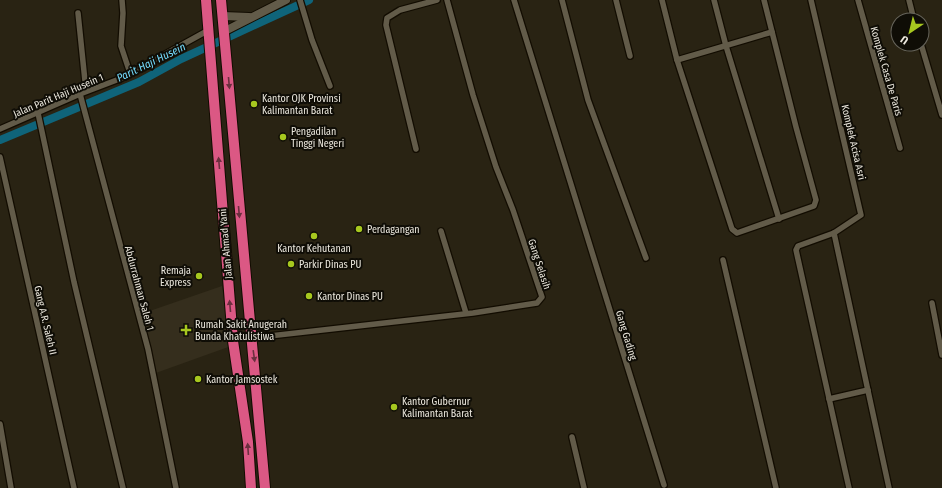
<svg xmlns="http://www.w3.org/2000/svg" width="942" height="488" font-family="'Fira Sans Condensed',sans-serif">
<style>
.medical{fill:#352e1d}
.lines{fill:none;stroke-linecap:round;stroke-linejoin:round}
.canal{stroke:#0f647a;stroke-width:8}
.street-casing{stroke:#120c01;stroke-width:8}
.secondary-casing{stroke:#120c01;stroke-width:10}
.highway-casing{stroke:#120c01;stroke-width:12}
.street{stroke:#625b49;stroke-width:5.5}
.secondary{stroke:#625b49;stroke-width:8}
.highway{stroke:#db5884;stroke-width:10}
.oneway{fill:#6b2f3f}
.poi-dot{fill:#a7c81f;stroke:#0f0d06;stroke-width:1.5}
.labels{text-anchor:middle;stroke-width:4;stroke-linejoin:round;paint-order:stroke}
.street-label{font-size:10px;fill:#ece8de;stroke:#0f0d06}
.poi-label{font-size:10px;fill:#ece8de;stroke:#0f0d06;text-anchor:start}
.water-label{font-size:11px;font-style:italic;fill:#75dbfc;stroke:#0f0d06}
</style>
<rect width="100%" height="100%" fill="#292313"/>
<polygon class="medical" points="222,286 231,346 153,374 141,314"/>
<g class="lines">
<polyline class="canal" points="0,140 139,82 181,59 309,0"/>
<g class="street-casing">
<g id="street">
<polyline points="122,0 123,13 121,46 130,73"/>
<polyline points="300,0 312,40 330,86"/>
<polyline points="514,0 664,485"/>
<polyline points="562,0 588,100 646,258"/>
<polyline points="616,0 630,56"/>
<polyline points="662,0 677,60 732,229 737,233 814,206 816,200 796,127 764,0"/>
<polyline points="714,0 726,46 779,219"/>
<polyline points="811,0 861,215 834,233 798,246 796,250 849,488"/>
<polyline points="858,0 900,148"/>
<polyline points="909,0 914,20"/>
<polyline points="78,13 86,91"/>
<polyline points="921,44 942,115"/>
<polyline points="677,60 772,32"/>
<polyline points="80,94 148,349 176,488"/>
<polyline points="38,113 74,282 123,488"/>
<polyline points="0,129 80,94 122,78 207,31"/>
<polyline points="416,149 386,25 387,18 400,10 437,0"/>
<polyline points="0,157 74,488"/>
<polyline points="441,231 466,313"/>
<polyline points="834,233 889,488"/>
<polyline points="723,260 776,488"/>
<polyline points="932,303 942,355"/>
<polyline points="251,338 473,313 537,303 542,297 513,210 496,167 473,95 447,0"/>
<polyline points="829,399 868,390"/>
<polyline points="0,424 11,488"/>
<polyline points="572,437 584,488"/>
</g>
</g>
<g class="secondary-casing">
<g id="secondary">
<polyline points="223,16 249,17"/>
<polyline points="225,31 286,0"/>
</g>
</g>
<g class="highway-casing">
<g id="highway">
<polyline points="206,0 233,341 248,442 251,488"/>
<polyline points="221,0 265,488"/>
</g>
</g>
<use href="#street" class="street"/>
<use href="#secondary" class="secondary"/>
<use href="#highway" class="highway"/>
</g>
<defs><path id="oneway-solid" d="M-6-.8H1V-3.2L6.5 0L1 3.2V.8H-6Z"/></defs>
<g class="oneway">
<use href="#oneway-solid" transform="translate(229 83) rotate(85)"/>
<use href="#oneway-solid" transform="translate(219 163) rotate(-95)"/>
<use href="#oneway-solid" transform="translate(239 212) rotate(85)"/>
<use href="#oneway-solid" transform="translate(230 306) rotate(-95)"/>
<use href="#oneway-solid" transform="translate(254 356) rotate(82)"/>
<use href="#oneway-solid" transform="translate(248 449) rotate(-94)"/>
</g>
<g class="poi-dot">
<circle cx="254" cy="104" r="4"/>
<circle cx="283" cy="137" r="4"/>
<circle cx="359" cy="229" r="4"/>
<circle cx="314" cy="236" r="4"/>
<circle cx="291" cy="264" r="4"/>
<circle cx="199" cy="276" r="4"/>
<circle cx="309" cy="296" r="4"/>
<path d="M184 324h4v4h4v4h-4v4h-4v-4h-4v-4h4z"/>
<circle cx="198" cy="379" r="4"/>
<circle cx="394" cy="407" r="4"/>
</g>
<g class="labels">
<g class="street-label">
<text transform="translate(887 71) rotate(74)" y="4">Komplek Casa De Paris</text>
<text transform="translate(58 95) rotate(-23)" y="4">Jalan Parit Haji Husein 1</text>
<text transform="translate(854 142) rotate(77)" y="4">Komplek Acisa Asri</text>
<text transform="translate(225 244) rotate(-95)" y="4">Jalan Ahmad Yani</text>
<text transform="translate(540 264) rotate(72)" y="4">Gang Selasih</text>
<text transform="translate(140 288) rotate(75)" y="4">Abdurrahman Saleh 1</text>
<text transform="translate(46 320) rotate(77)" y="4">Gang A.R. Saleh II</text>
<text transform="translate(627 335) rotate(73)" y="4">Gang Gading</text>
</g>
<g class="poi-label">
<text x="262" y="102">Kantor OJK Provinsi<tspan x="262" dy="12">Kalimantan Barat</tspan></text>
<text x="291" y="135">Pengadilan<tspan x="291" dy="12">Tinggi Negeri</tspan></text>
<text x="367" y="233">Perdagangan</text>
<text x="314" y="252" text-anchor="middle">Kantor Kehutanan</text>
<text x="299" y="268">Parkir Dinas PU</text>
<text x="191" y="274" text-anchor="end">Remaja<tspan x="191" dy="12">Express</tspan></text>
<text x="317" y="300">Kantor Dinas PU</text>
<text x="195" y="328">Rumah Sakit Anugerah<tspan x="195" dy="12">Bunda Khatulistiwa</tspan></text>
<text x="206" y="383">Kantor Jamsostek</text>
<text x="402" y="405">Kantor Gubernur<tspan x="402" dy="12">Kalimantan Barat</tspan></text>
</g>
<g class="water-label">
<text transform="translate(151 62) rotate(-26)" y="4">Parit Haji Husein</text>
</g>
</g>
<g transform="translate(910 32) rotate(215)"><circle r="19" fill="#0f0d06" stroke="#67655c"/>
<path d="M0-3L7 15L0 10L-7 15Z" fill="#a7c81f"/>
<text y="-6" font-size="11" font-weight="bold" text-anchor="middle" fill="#ece8de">U</text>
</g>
</svg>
